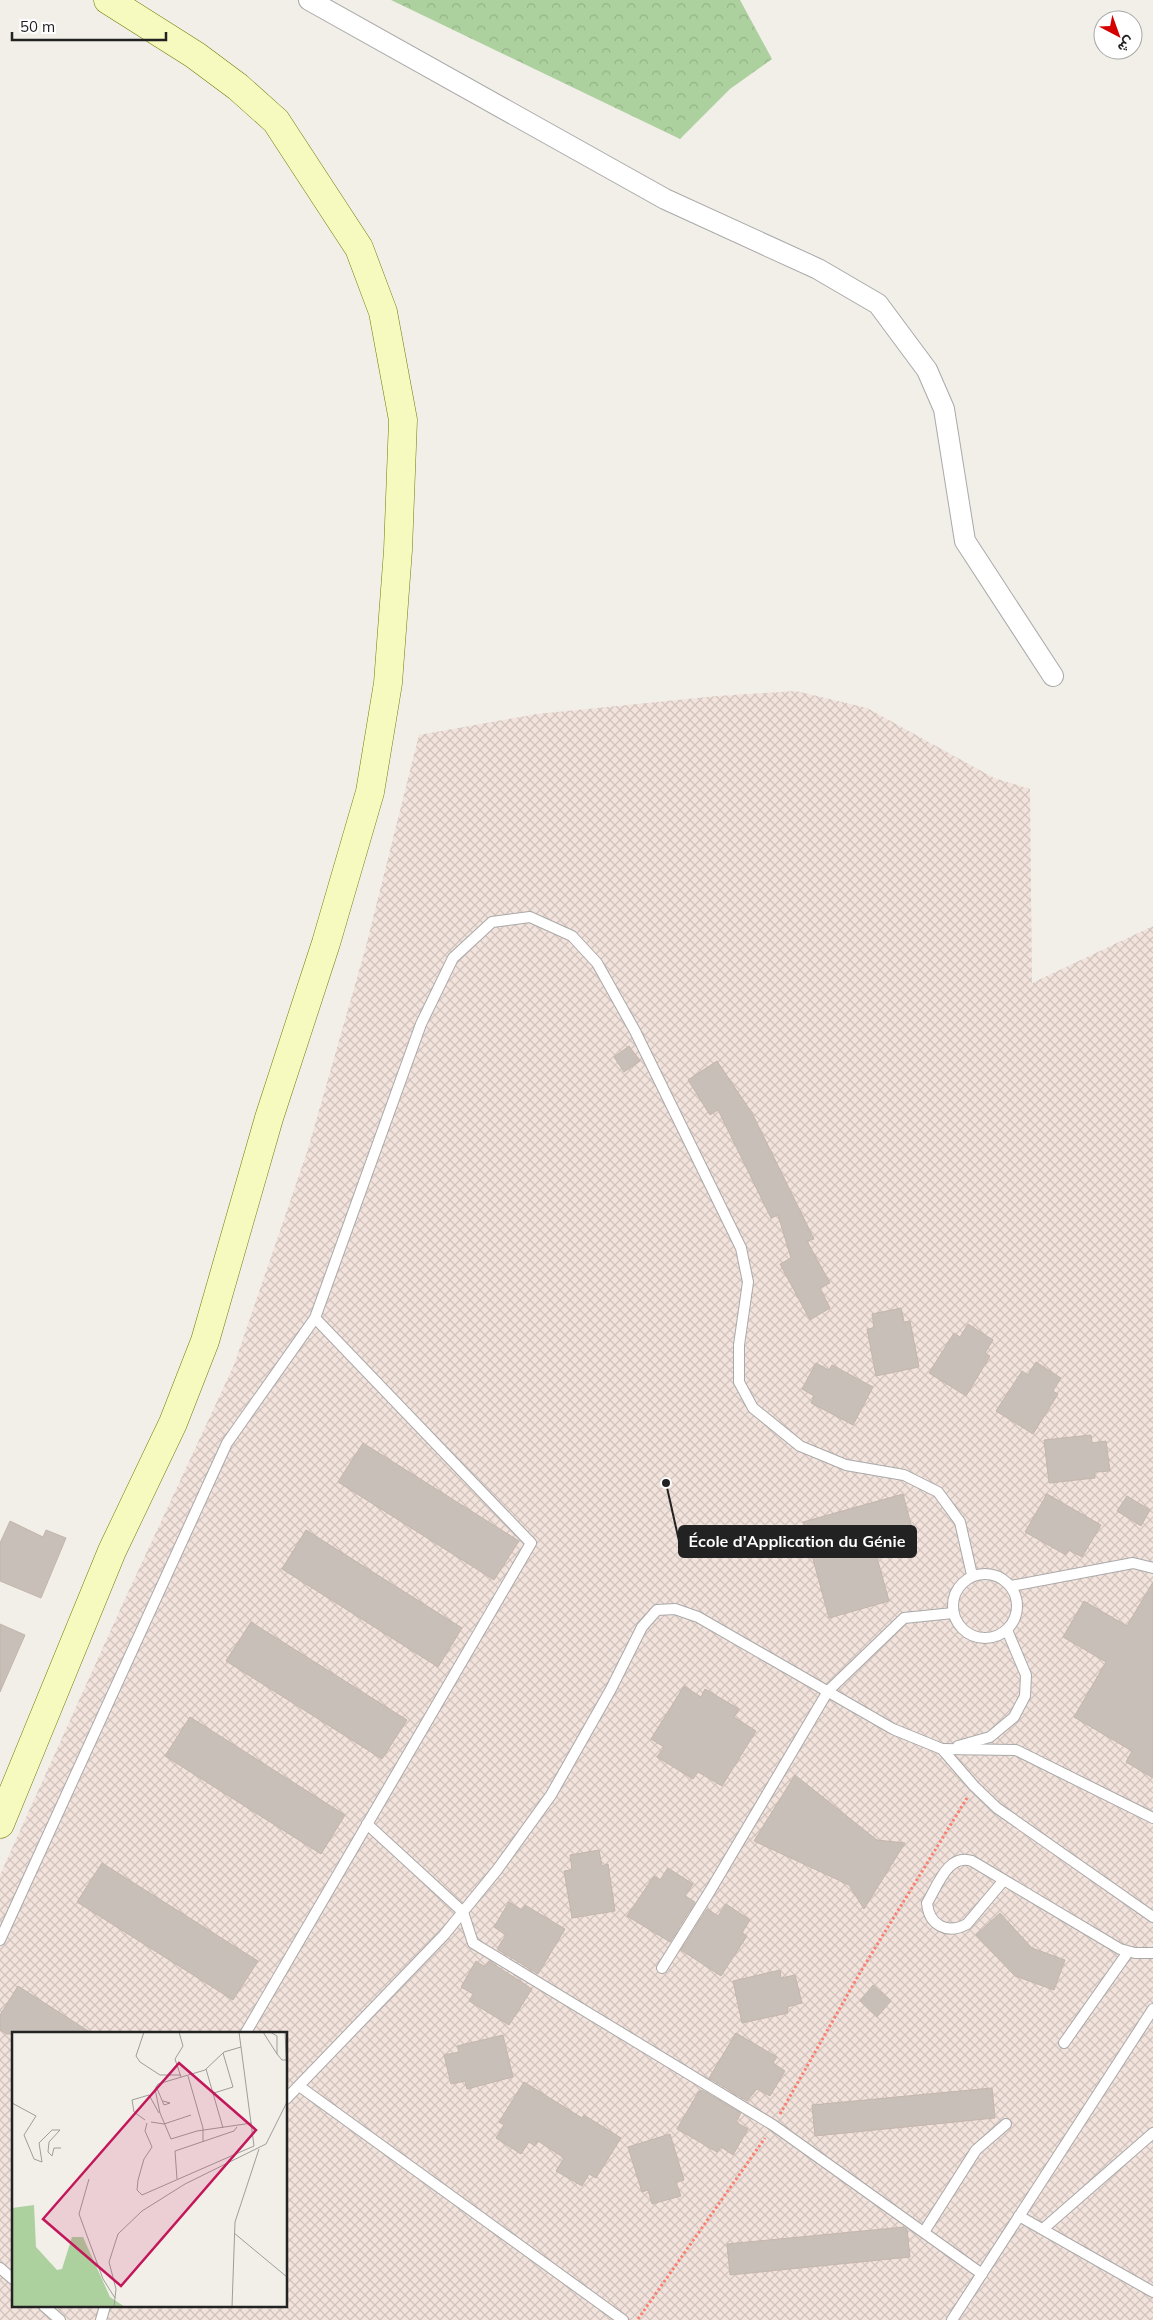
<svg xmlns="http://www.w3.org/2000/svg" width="1153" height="2320" font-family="Mulish,Vazirmatn,sans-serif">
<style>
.military{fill:url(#military-cross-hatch);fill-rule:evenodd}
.forest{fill:url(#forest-crowns)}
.building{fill:#c7bfb8;stroke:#c4b6ab}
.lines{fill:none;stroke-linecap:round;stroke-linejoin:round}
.service-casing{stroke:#a9a9a9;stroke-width:12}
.minor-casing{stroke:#a9a9a9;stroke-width:22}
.secondary-casing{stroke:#707d05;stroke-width:29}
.path{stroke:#fa8072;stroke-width:3;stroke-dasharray:2.5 2.5;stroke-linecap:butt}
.service{stroke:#fff;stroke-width:10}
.minor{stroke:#fff;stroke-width:20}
.secondary{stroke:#f7fabf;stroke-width:28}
.inset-road{fill:none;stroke:#9f9d99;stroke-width:1}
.view{fill:#c2185b;fill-opacity:0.15;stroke:#c2185b;stroke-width:2.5}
.inset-edge{fill:none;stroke:#222;stroke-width:2.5}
.leader{fill:none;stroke:#222;stroke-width:2}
.callout-dot{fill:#222;stroke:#fff;stroke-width:2}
.callout{fill:#222;stroke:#222;stroke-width:2}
.callout-label{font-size:16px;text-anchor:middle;font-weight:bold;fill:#fff}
</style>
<defs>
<pattern id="military-cross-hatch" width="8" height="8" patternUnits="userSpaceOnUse" patternTransform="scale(1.25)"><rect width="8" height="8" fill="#f3e3dd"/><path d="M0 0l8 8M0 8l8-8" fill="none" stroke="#d0c2bd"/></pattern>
<pattern id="forest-crowns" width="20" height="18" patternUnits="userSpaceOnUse" patternTransform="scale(1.25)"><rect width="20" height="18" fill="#add19e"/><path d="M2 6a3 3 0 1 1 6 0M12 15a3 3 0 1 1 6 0" fill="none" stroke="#95b388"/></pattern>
</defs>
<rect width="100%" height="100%" fill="#f2efe9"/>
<path class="military" d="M796,691L867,708L994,778L1030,789L1032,983L1153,926V2320H0V1875L124,1601L234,1365L308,1149L365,950L419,735L537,714L717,696ZM14,2034H286V2306H14Z"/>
<polygon class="forest" points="391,0 740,0 772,59 730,89 680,139"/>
<g class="building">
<polygon points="629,1046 640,1061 624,1072 614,1057"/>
<polygon points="717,1061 752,1113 814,1239 807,1241 830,1283 820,1288 830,1308 810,1320 780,1264 791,1258 778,1215 771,1218 718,1110 710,1115 688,1080"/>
<polygon points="901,1308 904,1322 910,1321 919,1367 876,1376 867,1329 874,1328 872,1314"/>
<polygon points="968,1324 993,1340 985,1353 990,1356 966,1396 929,1373 954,1333 960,1337"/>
<polygon points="1036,1362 1061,1378 1053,1391 1058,1394 1033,1434 996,1411 1022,1371 1028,1375"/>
<polygon points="816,1363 829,1370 832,1365 873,1387 853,1425 811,1403 814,1396 802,1389"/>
<polygon points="1091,1435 1092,1443 1106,1441 1110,1471 1095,1472 1095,1478 1049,1483 1044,1440"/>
<polygon points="363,1443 519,1541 494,1580 338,1482"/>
<polygon points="903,1494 913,1532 873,1543 889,1601 829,1618 803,1522"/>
<polygon points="1047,1494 1101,1525 1082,1557 1069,1550 1066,1555 1025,1532"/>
<polygon points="1127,1496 1150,1510 1141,1526 1117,1511"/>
<polygon points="10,1521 43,1537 46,1530 66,1538 41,1598 0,1581 0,1543"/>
<polygon points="306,1530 462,1628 438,1667 282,1569"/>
<polygon points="1153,1582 1153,1778 1126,1762 1132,1751 1074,1717 1106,1662 1063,1637 1084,1601 1127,1626"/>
<polygon points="251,1622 407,1720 382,1759 226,1661"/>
<polygon points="0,1624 25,1635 0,1692"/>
<polygon points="684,1686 701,1697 705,1689 739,1709 734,1717 756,1731 722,1786 698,1772 693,1779 657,1757 664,1747 651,1739"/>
<polygon points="190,1717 345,1815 321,1854 165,1756"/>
<polygon points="795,1775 877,1840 905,1843 864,1909 849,1885 754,1841"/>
<polygon points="599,1850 602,1866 608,1864 615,1911 572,1918 564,1871 572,1870 570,1855"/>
<polygon points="102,1863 258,1961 233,2000 77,1902"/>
<polygon points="668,1868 693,1884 685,1896 695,1902 670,1942 627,1916 654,1876 660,1880"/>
<polygon points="509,1902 522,1910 525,1905 565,1929 538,1974 497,1949 506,1935 494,1927"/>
<polygon points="726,1904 750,1920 742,1933 747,1936 721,1976 681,1950 707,1909 718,1916"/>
<polygon points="1000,1913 1032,1948 1065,1960 1054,1990 1015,1976 976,1935"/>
<polygon points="476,1961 485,1967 489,1961 532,1989 509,2025 469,2001 473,1994 461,1987"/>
<polygon points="780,1970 781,1978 795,1975 802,2003 787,2007 788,2013 742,2023 733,1981"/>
<polygon points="873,1985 891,2001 877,2017 860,2001"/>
<polygon points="18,1986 93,2034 7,2034 0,2030 0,2015"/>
<polygon points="736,2033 777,2057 773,2063 785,2071 770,2096 757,2089 747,2101 709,2078"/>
<polygon points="503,2035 513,2077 467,2089 465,2081 451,2084 444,2055 459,2052 457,2046"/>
<polygon points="524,2082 582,2118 584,2115 621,2138 596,2178 589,2174 582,2186 556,2171 564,2158 538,2141 535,2146 529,2142 521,2154 496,2138 504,2125 499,2122"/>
<polygon points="992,2088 995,2118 815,2136 812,2105"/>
<polygon points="702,2090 741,2113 736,2122 748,2129 733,2155 721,2147 717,2152 677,2129 699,2091 701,2092"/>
<polygon points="670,2134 684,2180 676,2182 681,2196 652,2204 648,2190 642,2192 628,2147"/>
<polygon points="904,2227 907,2229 910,2257 730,2275 727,2244"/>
</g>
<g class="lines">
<g class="service-casing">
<g id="service">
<circle cx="985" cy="1606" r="32"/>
<polyline points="1011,1586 1133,1563 1153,1568"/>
<polyline points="958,1746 990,1737 1014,1717 1025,1696 1026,1675 1007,1630"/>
<polyline points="942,1749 1016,1750 1153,1818"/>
<polyline points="367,1824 463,1912 473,1943 773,2125 982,2274"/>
<path d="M1004,1880L967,1924C947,1935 929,1925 927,1903C938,1885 948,1853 972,1861L1120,1949L1135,1953H1153"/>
<polyline points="0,1940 227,1443 315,1318 421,1024 453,958 492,922 530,917 572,936 597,963 635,1031 741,1248 748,1282 739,1345 739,1382 753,1408 800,1446 846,1465 904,1475 938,1492 960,1522 972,1575"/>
<polyline points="662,1968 710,1891 828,1691 904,1618 953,1613"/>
<polyline points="245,2034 531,1543 315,1318"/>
<polyline points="1064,2043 1128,1952"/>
<polyline points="299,2086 623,2320"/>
<polyline points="286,2099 444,1935 497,1870 551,1795 611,1689 642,1627 657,1610 675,1609 698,1617 893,1729 942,1749 974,1786 997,1808 1153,1917"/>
<polyline points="1019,2216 1153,2292"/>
<polyline points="1043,2229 1153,2133"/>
<polyline points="924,2232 976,2150 1006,2124"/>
<polyline points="0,2268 14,2280"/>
<polyline points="44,2306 60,2320"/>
<polyline points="101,2320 105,2306"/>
<polyline points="952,2320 1153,2009"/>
</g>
</g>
<g class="minor-casing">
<polyline id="minor" points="309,0 665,199 818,269 878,304 927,370 944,409 965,541 1053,676"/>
</g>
<g class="secondary-casing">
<polyline id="secondary" points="0,1824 112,1551 173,1423 205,1341 269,1118 326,943 370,792 388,683 398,550 403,420 383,312 359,248 276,121 238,87 195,55 108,0"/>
</g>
<g class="path">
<polyline points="780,2114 861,1971 967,1798"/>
<polyline points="638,2319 765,2138"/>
</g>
<use href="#service" class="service"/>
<use href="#minor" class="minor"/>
<use href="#secondary" class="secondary"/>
</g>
<g transform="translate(12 2032)">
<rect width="275" height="275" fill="#f2efe9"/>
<path d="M22,173L24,215L45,238L50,237L60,205H71L98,265L113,275H0V176Z" fill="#add19e"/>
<path class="inset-road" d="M132,0L124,24L128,30L148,43H169M167,0L171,14L163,27L169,45M251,0L265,22L270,28H274M258,0L265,4V22M273,0L275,42M229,15L212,20L193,38L146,52L143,57L148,81L159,107L185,99L240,91M194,37L211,96M176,44L191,96V110M144,54L152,73L158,71L151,69M202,61L221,55L211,21M0,71L24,84L12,103L22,127L30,130L27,111L40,98H48L37,110L36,120L40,124L42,116H49M133,88L122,80L120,68L137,63L147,81M139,90L152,92L179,83M135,91L133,99L140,115L132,127L126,148L125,158L130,163L242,114L227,0M77,147L67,182L91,247L103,266M165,147L163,119L222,99L225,95M222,201L275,245M102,275L104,257L97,230L106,202L130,179L173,152L254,112L275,70M220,275L223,190L247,117"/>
<path class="view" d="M167,31L244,98L109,254L31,187Z"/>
<rect width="275" height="275" class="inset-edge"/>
</g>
<path class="leader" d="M666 1483L679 1541"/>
<circle class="callout-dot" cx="666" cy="1483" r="5"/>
<rect class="callout" x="679" y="1526" width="237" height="31" rx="5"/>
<g class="callout-label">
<text x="797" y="1547">École d'Application du Génie</text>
</g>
<g transform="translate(1118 35) rotate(139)"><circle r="24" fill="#ffffff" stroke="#a7a7a7"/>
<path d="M0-4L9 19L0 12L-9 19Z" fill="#d40000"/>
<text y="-8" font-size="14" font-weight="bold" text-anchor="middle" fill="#222222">ش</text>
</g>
<path d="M12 32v8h154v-8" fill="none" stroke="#222222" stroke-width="2.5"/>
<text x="20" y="32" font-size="15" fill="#222222" stroke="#ffffff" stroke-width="4" paint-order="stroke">50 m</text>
</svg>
